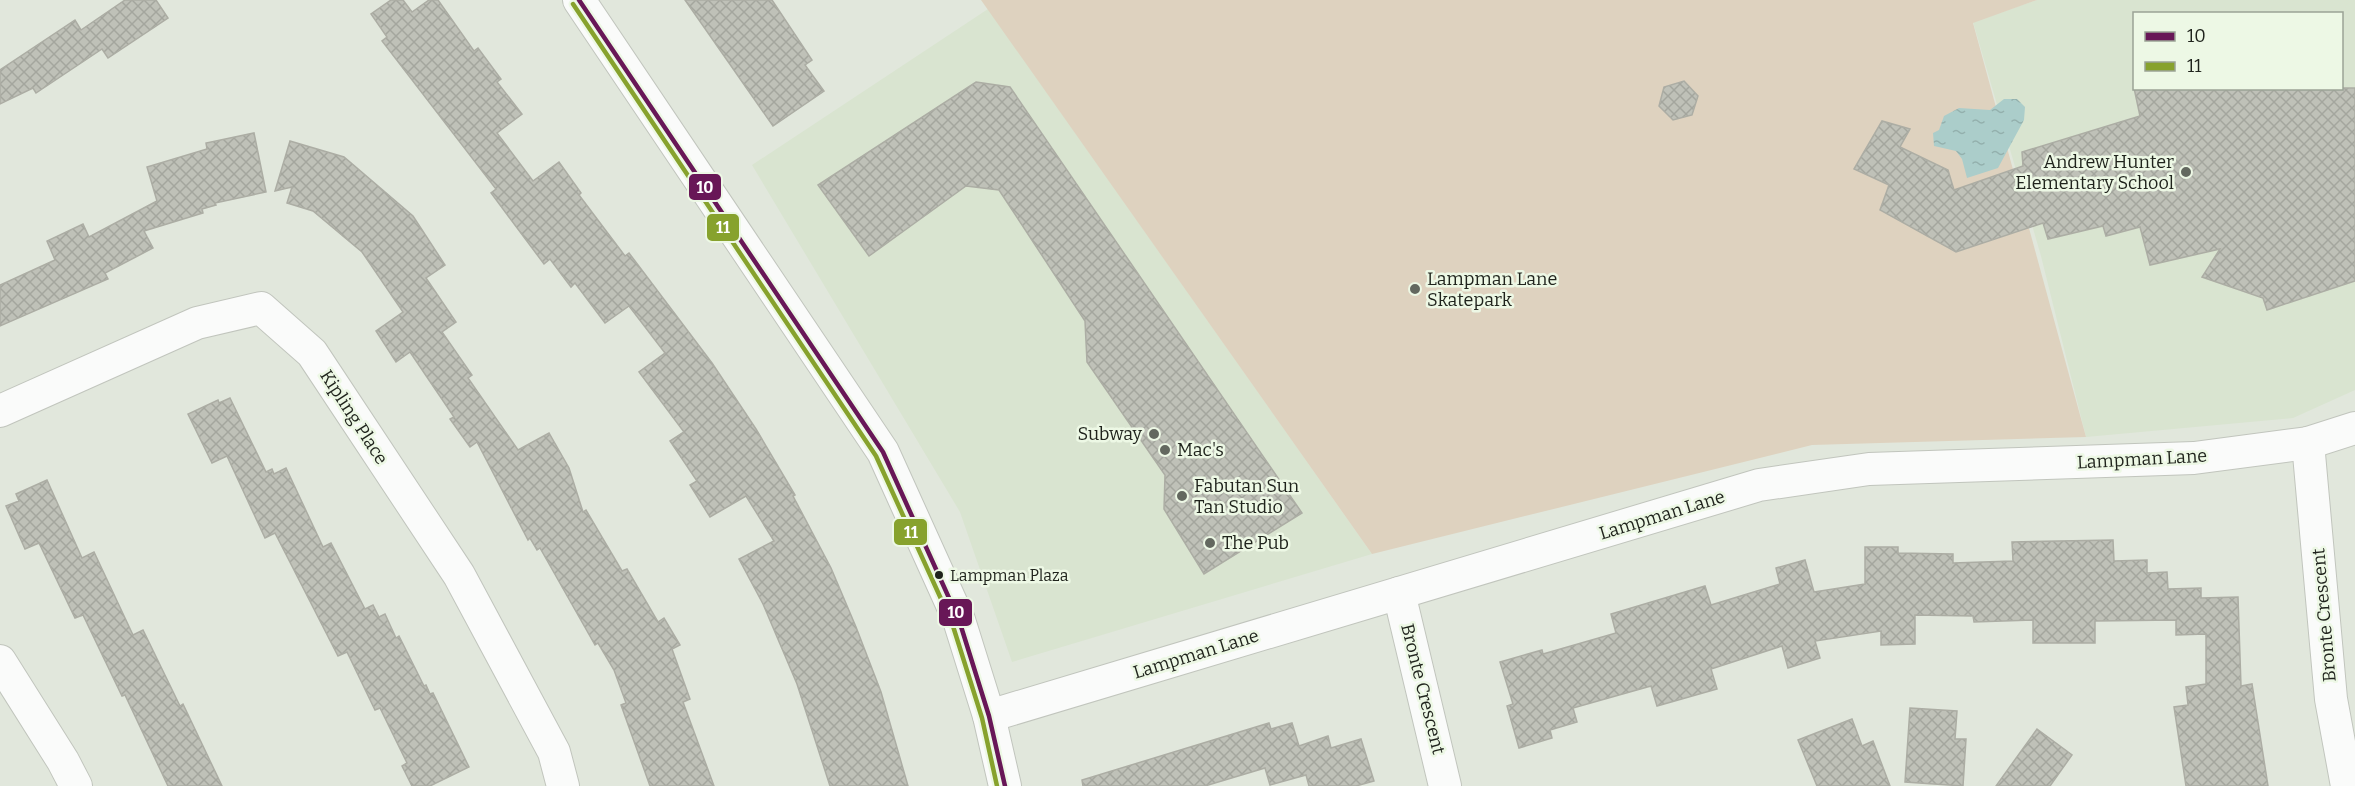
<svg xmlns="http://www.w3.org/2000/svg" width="2355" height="786" font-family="Bitter,serif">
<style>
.built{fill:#d9e4d0;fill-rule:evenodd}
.park{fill:#ded2bf}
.water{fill:url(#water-ripples)}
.building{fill:url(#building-cross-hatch);stroke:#acada4;stroke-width:1.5}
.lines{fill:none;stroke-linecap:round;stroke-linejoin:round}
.minor-casing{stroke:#c1c5bd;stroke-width:34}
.minor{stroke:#fafbfa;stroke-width:32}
.bus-1-casing{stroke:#edf8e5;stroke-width:9}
.bus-2-casing{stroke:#edf8e5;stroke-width:9}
.bus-1{stroke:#681757;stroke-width:4.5}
.bus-2{stroke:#87a22d;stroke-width:4.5}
.poi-dot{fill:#63685f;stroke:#edf8e5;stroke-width:2}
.bus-dot{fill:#1f231c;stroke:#edf8e5;stroke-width:2}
.labels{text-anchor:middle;stroke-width:5;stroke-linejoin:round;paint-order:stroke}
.bus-label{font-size:16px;fill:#1f231c;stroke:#edf8e5;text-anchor:start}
.poi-label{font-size:18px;fill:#1f231c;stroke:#edf8e5;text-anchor:start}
.street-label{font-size:18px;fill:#1f231c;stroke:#edf8e5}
.line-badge{stroke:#edf8e5;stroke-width:2}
.badge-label{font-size:16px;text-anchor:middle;font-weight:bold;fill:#fff}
</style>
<defs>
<pattern id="water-ripples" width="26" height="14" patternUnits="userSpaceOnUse" patternTransform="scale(1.5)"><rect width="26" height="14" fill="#abcdca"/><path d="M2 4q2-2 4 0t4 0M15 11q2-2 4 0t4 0" fill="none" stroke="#93b0ad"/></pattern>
<pattern id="building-cross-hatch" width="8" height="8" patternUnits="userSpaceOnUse" patternTransform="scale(1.5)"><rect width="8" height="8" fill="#bfc1b8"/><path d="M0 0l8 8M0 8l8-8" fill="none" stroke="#a4a69e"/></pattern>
</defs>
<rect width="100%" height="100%" fill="#e1e7dc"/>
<g class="built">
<path d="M2037,0H2355V390L2293,418L2086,437L2041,256L1973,22ZM2134,14H2342V88H2134Z"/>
<polygon points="988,9 1372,554 1012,662 960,512 752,165"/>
</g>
<polygon class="park" points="981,0 2037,0 1973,23 2086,437 1812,445 1372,554"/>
<polygon class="water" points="2004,99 2017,99 2025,107 2024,120 1998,168 1967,178 1962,159 1956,151 1934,146 1933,133 1939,130 1944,116 1959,108 1990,110"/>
<g class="building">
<polygon points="125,0 156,0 168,18 108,58 102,49 36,93 33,88 0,104 0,70 75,20 81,30"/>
<polygon points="391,0 403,0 412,12 429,0 438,0 474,51 478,48 501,79 497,82 522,114 497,133 533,181 559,162 581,193 579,195 625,256 629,253 712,363 756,429 795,495 793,496 831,568 856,627 881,692 908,786 830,786 797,684 763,604 739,559 774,541 746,496 710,517 690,485 697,481 670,441 684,432 639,372 665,353 629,306 605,323 575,283 571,287 550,259 544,264 491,193 496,189 382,41 387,37 371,14"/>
<polygon points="685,0 772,0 812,60 805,65 824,91 773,126"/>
<polygon points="1684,81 1698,96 1692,115 1673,120 1659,106 1664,87"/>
<polygon points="976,82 1010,87 1302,513 1204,574 1164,509 1165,475 1087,362 1085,321 999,190 966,186 869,256 818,185"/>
<polygon points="2134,88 2355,88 2355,281 2267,310 2263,298 2202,277 2220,249 2150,265 2140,227 2106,236 2103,226 2048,239 2043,223 1956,252 1880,210 1889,185 1854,169 1882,121 1910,129 1900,147 1948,170 1954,190 2023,166 2022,152 2140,116"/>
<polygon points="254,133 266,192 215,203 216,205 202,209 203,213 144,231 153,248 105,273 108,279 0,326 0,285 55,260 47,241 83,224 89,237 157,201 147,167 207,149 206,143"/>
<polygon points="290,141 344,157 413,216 445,265 426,278 456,322 442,332 472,375 468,378 518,450 549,433 569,468 583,512 586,510 622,571 627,569 658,622 664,618 680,645 672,649 690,699 683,702 714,786 650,786 621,705 626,703 614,670 598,643 595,645 540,548 537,550 530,538 528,540 477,442 470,447 450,419 454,417 410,352 396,362 376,331 403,312 362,252 313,211 287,203 292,187 275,191"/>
<polygon points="230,398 266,472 272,469 274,474 286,468 323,547 331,543 365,609 373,605 379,617 385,614 396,638 399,636 424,686 426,685 430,694 433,693 469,767 430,786 412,786 402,766 407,763 380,708 375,710 347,652 338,656 275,533 265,538 227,456 212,463 188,414 218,400 219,403"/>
<polygon points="47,480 82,558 94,552 133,635 143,630 180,706 183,704 222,786 168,786 125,695 122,696 83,615 75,618 39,543 25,549 6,506 19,501 16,494"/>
<polygon points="2113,540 2114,561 2147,560 2147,573 2167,572 2168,589 2201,588 2201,598 2238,597 2241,686 2252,684 2268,786 2186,786 2174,707 2188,705 2186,687 2206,684 2206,634 2176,635 2176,620 2095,621 2095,643 2033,643 2033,620 1974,622 1973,616 1915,615 1915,644 1881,645 1881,631 1815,641 1820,658 1788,668 1782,646 1711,669 1717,689 1657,706 1651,686 1573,708 1577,722 1550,730 1552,738 1519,748 1507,706 1513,704 1500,662 1542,650 1543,654 1616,633 1611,614 1705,586 1711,605 1780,584 1776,568 1805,560 1814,592 1865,584 1865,547 1898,547 1898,553 1953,554 1953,563 2013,561 2012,542"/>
<polygon points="1910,708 1957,711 1955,739 1966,739 1963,786 1905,782"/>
<polygon points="1852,719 1862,746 1873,741 1890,786 1817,786 1798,740"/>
<polygon points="1269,723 1271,729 1292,723 1299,746 1328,736 1331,748 1361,739 1374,781 1356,786 1309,786 1306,775 1270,785 1265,768 1205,786 1083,786 1082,780"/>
<polygon points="2037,729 2072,755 2050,786 1996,786"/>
</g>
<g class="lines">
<g class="minor-casing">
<g id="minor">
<polyline points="579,0 883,452 959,620 989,716 1005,786"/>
<polyline points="0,411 197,323 261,308 312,353 459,575 554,752 563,786"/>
<polyline points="2308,443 2331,699 2347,786"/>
<polyline points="1399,593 1445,786"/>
<polyline points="0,661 63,761 76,786"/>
<polyline points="989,716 1759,485 1869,469 2194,458 2308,443 2355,428"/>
</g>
</g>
<use href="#minor" class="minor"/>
<g class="bus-1-casing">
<polyline id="bus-1" points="579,0 883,452 959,620 989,716 1005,786"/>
</g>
<g class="bus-2-casing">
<polyline id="bus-2" points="573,4 876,456 952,623 982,718 997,786"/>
</g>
<use href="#bus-1" class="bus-1"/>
<use href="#bus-2" class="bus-2"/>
</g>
<g class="poi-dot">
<circle cx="2186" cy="172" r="6"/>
<circle cx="1415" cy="289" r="6"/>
<circle cx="1154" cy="434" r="6"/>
<circle cx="1165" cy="450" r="6"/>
<circle cx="1182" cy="496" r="6"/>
<circle cx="1210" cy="543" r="6"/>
</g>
<circle class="bus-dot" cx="939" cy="575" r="5"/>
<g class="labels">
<g class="bus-label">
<text x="950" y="581">Lampman Plaza</text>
</g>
<g class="poi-label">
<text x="2174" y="168" text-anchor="end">Andrew Hunter<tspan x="2174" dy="21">Elementary School</tspan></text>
<text x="1427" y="285">Lampman Lane<tspan x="1427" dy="21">Skatepark</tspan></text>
<text x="1142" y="440" text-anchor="end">Subway</text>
<text x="1177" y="456">Mac's</text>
<text x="1194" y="492">Fabutan Sun<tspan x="1194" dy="21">Tan Studio</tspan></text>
<text x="1222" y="549">The Pub</text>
</g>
<g class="street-label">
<text transform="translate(354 417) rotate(57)" y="6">Kipling Place</text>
<text transform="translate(2142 459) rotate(-3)" y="6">Lampman Lane</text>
<text transform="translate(1662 515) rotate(-17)" y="6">Lampman Lane</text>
<text transform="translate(2324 615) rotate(-95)" y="6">Bronte Crescent</text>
<text transform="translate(1196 654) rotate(-17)" y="6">Lampman Lane</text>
<text transform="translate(1423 689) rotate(76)" y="6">Bronte Crescent</text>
</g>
</g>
<g class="line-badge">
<rect x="688" y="173" width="34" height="28" rx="6" fill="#681757"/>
<rect x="706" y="213" width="34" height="29" rx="6" fill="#87a22d"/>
<rect x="893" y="518" width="35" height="28" rx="6" fill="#87a22d"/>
<rect x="938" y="598" width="35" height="29" rx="6" fill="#681757"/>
</g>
<g class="badge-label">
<text x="705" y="193">10</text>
<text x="723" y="233">11</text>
<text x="911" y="538">11</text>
<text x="956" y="618">10</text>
</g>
<rect x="2133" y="12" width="210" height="78" fill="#edf8e5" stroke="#9ba395" stroke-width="1.5"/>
<rect x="2145" y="32" width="30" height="9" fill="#681757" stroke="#9ba395" stroke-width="1.5"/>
<text x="2187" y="42" font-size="18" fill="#1f231c">10</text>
<rect x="2145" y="62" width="30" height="9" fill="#87a22d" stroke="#9ba395" stroke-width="1.5"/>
<text x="2187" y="72" font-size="18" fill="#1f231c">11</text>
</svg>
